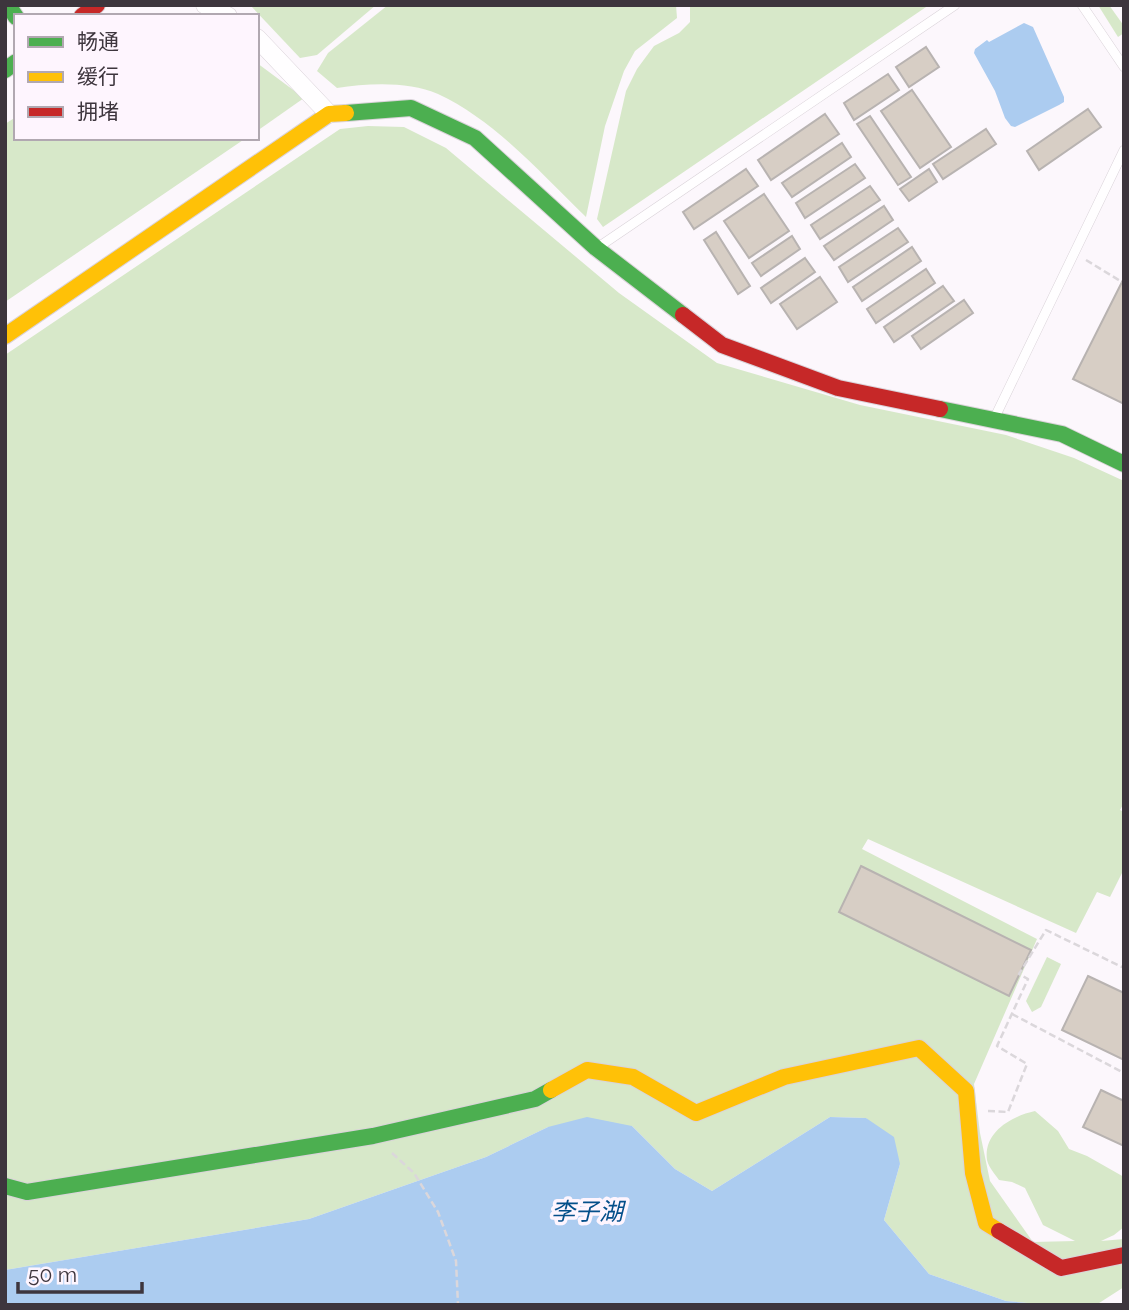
<svg xmlns="http://www.w3.org/2000/svg" width="1129" height="1310" font-family="Raleway,'Noto Sans SC',sans-serif">
<style>
.green{fill:#d7e8c9}
.water{fill:#acccf0}
.building{fill:#d7cec5;stroke:#b8b3b1;stroke-width:2}
.lines{fill:none;stroke-linecap:round;stroke-linejoin:round}
.lane-casing{stroke:#dad3d9;stroke-width:10}
.street-casing{stroke:#dad3d9;stroke-width:19}
.fast-casing{stroke:#dad3d9;stroke-width:18}
.slow-casing{stroke:#dad3d9;stroke-width:18}
.jam-casing{stroke:#dad3d9;stroke-width:18}
.path{stroke:#dbd7db;stroke-width:2.5;stroke-dasharray:7 3.5;stroke-linecap:butt}
.lane{stroke:#fffeff;stroke-width:9}
.street{stroke:#fffeff;stroke-width:18}
.fast{stroke:#4caf50;stroke-width:16}
.slow{stroke:#ffc107;stroke-width:16}
.jam{stroke:#c62828;stroke-width:16}
.labels{text-anchor:middle;stroke-width:7;stroke-linejoin:round;paint-order:stroke}
.water-label{font-size:24px;font-style:italic;fill:#044f8a;stroke:#fef5fe}
</style>
<rect width="100%" height="100%" fill="#fcf7fc"/>
<g class="green">
<polygon points="250,5 376,5 317,55 300,58"/>
<path d="M388,5H676L677,18L635,51L624,71L605,126L586,217C541,174 496,121 438,94C409,81 368,83 337,88L317,71L328,53Z"/>
<polygon points="690,5 929,5 603,227 597,219 626,91 637,69 654,46 679,33 690,22"/>
<polygon points="1098,5 1109,5 1124,26 1124,33 1118,37"/>
<polygon points="257,63 304,98 257,131"/>
<polygon points="16,117 16,138 246,138 5,302 5,124"/>
<path d="M368,126L404,127L446,148L619,293L717,363L860,405L1006,435L1074,458L1124,481V803L1120,810L1124,812V869L1110,897L1097,892L1076,933L868,839L862,849L1037,939L974,1084L980,1133L990,1181L1033,1242L1075,1241L1043,1225L1025,1188L1012,1182L999,1180C995,1174 989,1168 987,1160C983,1132 1012,1116 1035,1111L1058,1131L1069,1149L1087,1156L1124,1177V1227L1114,1235L1101,1241L1124,1239V1287L1096,1305H1049L1006,1301L929,1274L884,1220L900,1164L866,1118L830,1117L712,1191L675,1169L632,1126L548,1127L486,1157L309,1219L5,1270V355L340,129Z"/>
<polygon points="1047,957 1061,964 1041,1007 1032,1012 1026,1001"/>
</g>
<g class="water">
<polygon points="1024,23 1033,27 1064,97 1064,102 1059,105 1015,127 1011,126 1005,118 995,91 974,53 975,49 987,40 989,42"/>
<polygon points="587,1117 632,1126 675,1169 712,1191 830,1117 866,1118 894,1137 900,1164 884,1220 929,1274 1006,1301 1049,1305 5,1305 5,1270 309,1219 486,1157 548,1127"/>
</g>
<g class="building">
<polygon points="926,47 939,67 909,87 896,67"/>
<polygon points="888,74 899,90 854,120 844,103"/>
<polygon points="912,90 951,147 920,168 881,111"/>
<polygon points="1088,109 1101,127 1039,170 1027,151"/>
<polygon points="825,114 839,134 771,180 758,160"/>
<polygon points="870,116 911,177 898,185 857,124"/>
<polygon points="986,129 996,144 943,179 933,164"/>
<polygon points="842,143 851,157 792,197 782,183"/>
<polygon points="855,164 865,178 805,218 796,203"/>
<polygon points="746,169 758,186 694,229 683,212"/>
<polygon points="929,169 937,182 909,201 900,189"/>
<polygon points="870,186 880,200 820,239 811,225"/>
<polygon points="764,194 789,231 749,258 724,221"/>
<polygon points="884,206 893,220 834,260 824,246"/>
<polygon points="898,228 908,242 848,282 839,267"/>
<polygon points="716,232 750,286 738,294 704,240"/>
<polygon points="792,236 800,249 761,276 752,263"/>
<polygon points="912,247 921,261 862,301 853,287"/>
<polygon points="805,258 815,272 771,303 761,288"/>
<polygon points="926,269 935,283 876,323 867,309"/>
<polygon points="820,277 837,302 797,329 780,304"/>
<polygon points="1124,278 1124,404 1073,379"/>
<polygon points="943,286 954,301 894,342 884,327"/>
<polygon points="964,300 973,313 921,349 912,336"/>
<polygon points="861,866 1031,950 1009,996 839,912"/>
<polygon points="1088,976 1124,993 1124,1060 1062,1030"/>
<polygon points="1101,1090 1124,1101 1124,1146 1083,1127"/>
</g>
<g class="lines">
<g class="lane-casing">
<g id="lane">
<polyline points="1082,5 1124,67"/>
<polyline points="600,246 955,5"/>
<polyline points="995,417 1124,150"/>
</g>
</g>
<g class="street-casing">
<g id="street">
<polyline points="205,5 228,16"/>
<polyline points="257,38 329,114"/>
</g>
</g>
<g class="fast-casing">
<g id="fast">
<polyline points="8,5 16,17"/>
<polyline points="5,70 16,62"/>
<polyline points="346,113 411,108 475,138 596,248 683,315"/>
<polyline points="940,409 1062,434 1124,464"/>
<polyline points="5,1186 27,1192 373,1136 535,1099 551,1090"/>
</g>
</g>
<g class="slow-casing">
<g id="slow">
<polyline points="5,336 329,114 346,113"/>
<polyline points="551,1090 587,1070 633,1077 696,1113 784,1077 919,1048 966,1091 973,1173 986,1223 999,1231"/>
</g>
</g>
<g class="jam-casing">
<g id="jam">
<polyline points="82,16 97,5"/>
<polyline points="683,315 722,345 838,388 940,409"/>
<polyline points="999,1231 1061,1268 1124,1255"/>
</g>
</g>
<g class="path">
<polyline points="1086,260 1122,282"/>
<polyline points="1012,1014 1124,1073"/>
<polyline points="988,1111 1008,1112 1027,1064 997,1046 1028,979 1019,974 1046,930 1124,968"/>
<polyline points="392,1153 414,1173 438,1212 456,1261 458,1305"/>
</g>
<use href="#lane" class="lane"/>
<use href="#street" class="street"/>
<use href="#fast" class="fast"/>
<use href="#slow" class="slow"/>
<use href="#jam" class="jam"/>
</g>
<g class="labels">
<g class="water-label">
<text x="587" y="1220">李子湖</text>
</g>
</g>
<rect width="1129" height="1310" fill="none" stroke="#3d353d" stroke-width="14"/>
<rect x="14" y="14" width="245" height="126" fill="#fef5fe" stroke="#b1a8b1" stroke-width="2"/>
<rect x="28" y="37" width="35" height="10" fill="#4caf50" stroke="#b1a8b1" stroke-width="2"/>
<text x="77" y="49" font-size="21" fill="#3d353d">畅通</text>
<rect x="28" y="72" width="35" height="10" fill="#ffc107" stroke="#b1a8b1" stroke-width="2"/>
<text x="77" y="84" font-size="21" fill="#3d353d">缓行</text>
<rect x="28" y="107" width="35" height="10" fill="#c62828" stroke="#b1a8b1" stroke-width="2"/>
<text x="77" y="119" font-size="21" fill="#3d353d">拥堵</text>
<path d="M18 1282v10h124v-10" fill="none" stroke="#3d353d" stroke-width="3.5"/>
<text x="28" y="1282" font-size="21" fill="#3d353d" stroke="#fef5fe" stroke-width="5" paint-order="stroke">50 m</text>
</svg>
